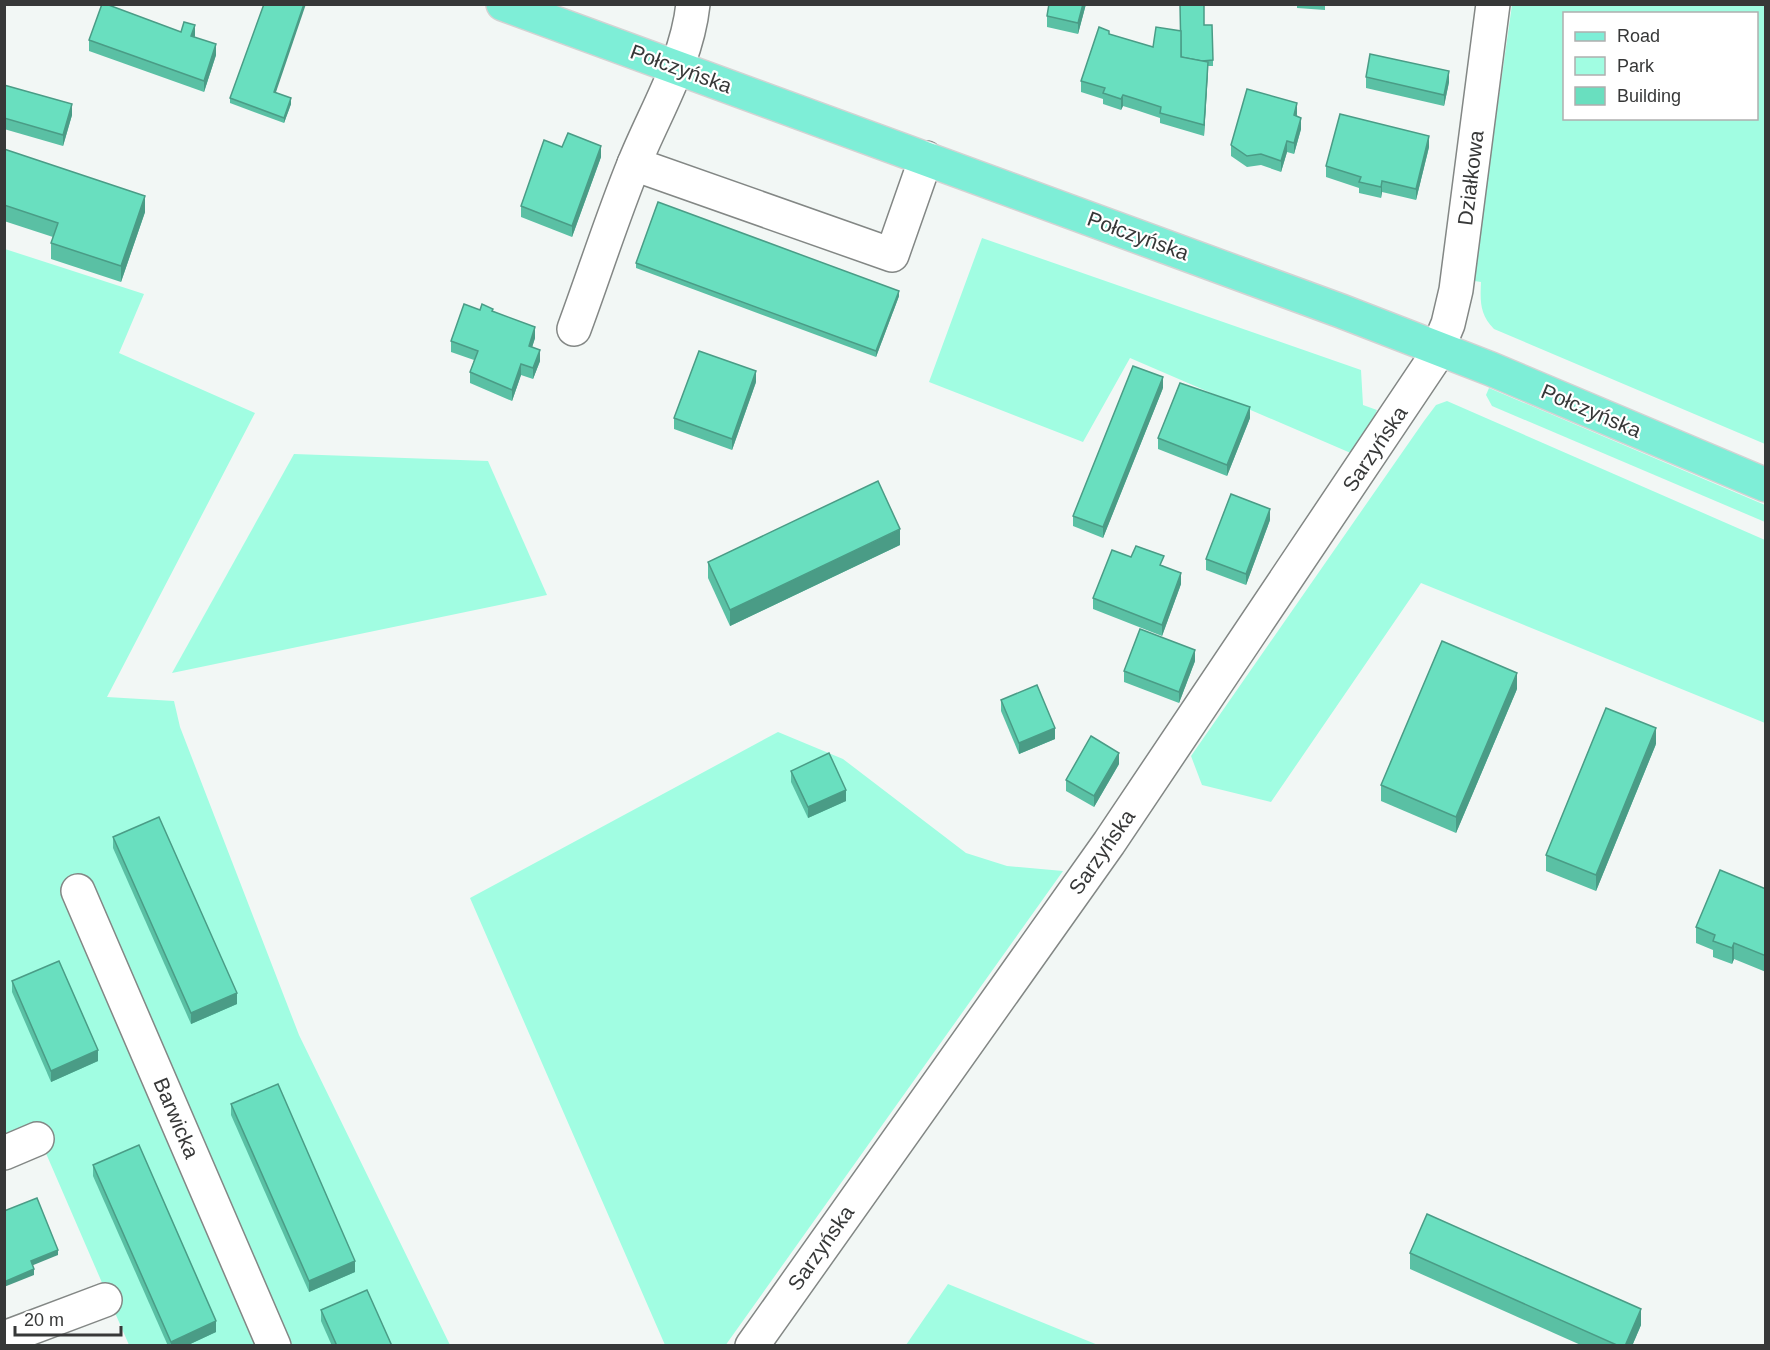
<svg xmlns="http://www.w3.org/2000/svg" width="1770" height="1350" font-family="Helvetica,sans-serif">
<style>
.green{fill:#a1fde2;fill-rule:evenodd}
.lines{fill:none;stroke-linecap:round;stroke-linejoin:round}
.minor-casing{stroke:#838785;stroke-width:36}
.major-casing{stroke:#d3d3d3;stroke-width:36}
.minor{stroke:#fff;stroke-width:33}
.major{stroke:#7eeed7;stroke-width:33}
.wall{fill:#5ac0a4}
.shaded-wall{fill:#4a9c86}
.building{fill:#69dfbf;stroke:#4a9c86;stroke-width:1.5}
.labels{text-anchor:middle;stroke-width:4.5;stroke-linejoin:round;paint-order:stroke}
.street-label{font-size:21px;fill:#373838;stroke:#fff}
</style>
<rect width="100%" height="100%" fill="#f2f7f5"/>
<g class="green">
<path d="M1512,5H1765V444L1494,329C1480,315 1480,302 1481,282L1468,280L1475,263ZM1564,14H1756V118H1564Z"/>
<polygon points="982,238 1361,370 1363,405 1377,410 1367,434 1353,454 1130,358 1083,442 929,382"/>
<polygon points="5,249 144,294 119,353 255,413 107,697 174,701 180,727 299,1035 450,1345 129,1345 35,1128 5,1140"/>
<polygon points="1489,388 1765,505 1765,522 1492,406 1486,395"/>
<polygon points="1447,401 1765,540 1765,723 1421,583 1271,802 1202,785 1191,756 1424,421 1436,405"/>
<polygon points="294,454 488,461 547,595 172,673"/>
<polygon points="778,732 843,759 966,853 1007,866 1063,871 725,1346 665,1345 470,898"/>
<polygon points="948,1284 1098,1345 906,1345"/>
</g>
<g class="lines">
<g class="minor-casing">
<g id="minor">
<polyline points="634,164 892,255 926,158"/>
<path d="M574,329C594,275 612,218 634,164C655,112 687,61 693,4"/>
<polyline points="78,891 274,1346"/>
<polyline points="4,1153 37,1139"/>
<polyline points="4,1338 105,1300"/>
<polyline points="752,1346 1109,843 1433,360 1448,324 1456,290 1493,4"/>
</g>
</g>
<g class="major-casing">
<polyline id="major" points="503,4 1341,311 1491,369 1766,485"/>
</g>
<use href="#minor" class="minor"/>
<use href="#major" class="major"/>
</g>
<g class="wall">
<polygon points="1049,4 1086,4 1078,34 1047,27 1047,16"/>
<polygon points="1297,4 1325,4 1325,10 1297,8"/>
<polygon points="1204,25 1213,60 1213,66 1208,66 1204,136 1160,123 1160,118 1136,110 1123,106 1121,110 1103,104 1103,99 1081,92 1081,81 1109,34 1153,47 1180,31"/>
<polygon points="89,40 216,55 204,92 89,51"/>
<polygon points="1366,77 1449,82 1444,106 1366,88"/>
<polygon points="4,85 72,115 63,146 4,129"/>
<polygon points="275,93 291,104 284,123 230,103 230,98"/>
<polygon points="1297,114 1297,116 1301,129 1294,154 1287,152 1281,172 1261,165 1247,167 1231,156 1231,145"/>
<polygon points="562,147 601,157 572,237 521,217 521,206"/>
<polygon points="1429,147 1416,200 1382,192 1381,198 1359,193 1359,188 1326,177 1326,166"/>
<polygon points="4,149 145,212 121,282 51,259 51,243 53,237 4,221"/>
<polygon points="636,263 899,296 876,357 636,268"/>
<polygon points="480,310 493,312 535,338 532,347 540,361 533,379 521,375 512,401 470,383 470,372 474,360 451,352 451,341"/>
<polygon points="756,382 732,450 674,429 674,418"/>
<polygon points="1163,388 1103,538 1073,526 1073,516"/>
<polygon points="1250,418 1227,476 1158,449 1158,438"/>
<polygon points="1270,520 1246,585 1206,570 1206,559"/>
<polygon points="900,545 730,626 708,578 708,562"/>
<polygon points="1131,557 1164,566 1181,584 1162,636 1093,609 1093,598"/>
<polygon points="1195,661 1179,703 1124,682 1124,671"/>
<polygon points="1517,689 1456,833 1381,801 1381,785"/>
<polygon points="1001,700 1055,739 1019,754 1001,711"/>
<polygon points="1656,744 1596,891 1546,871 1546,855"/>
<polygon points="1119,764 1094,807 1066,791 1066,780"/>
<polygon points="791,771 846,801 808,818 791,782"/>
<polygon points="113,837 237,1004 191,1024 113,848"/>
<polygon points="1766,889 1766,972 1734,959 1732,964 1713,957 1713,950 1696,943 1696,927"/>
<polygon points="12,981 98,1061 51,1082 12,992"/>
<polygon points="231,1104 355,1272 309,1292 231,1115"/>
<polygon points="93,1165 216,1332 186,1346 168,1346 93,1176"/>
<polygon points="1410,1253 1641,1325 1632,1346 1583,1346 1410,1269"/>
<polygon points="321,1310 392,1346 332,1346 321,1321"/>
</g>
<g class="shaded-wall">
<polygon points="304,4 306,4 274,98 274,92"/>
<polygon points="1083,4 1086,4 1078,34 1078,23"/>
<polygon points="195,25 195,36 191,47 191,36"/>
<polygon points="216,44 216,55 204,92 204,81"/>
<polygon points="1208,62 1208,73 1204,136 1204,125"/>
<polygon points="1449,71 1449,82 1444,106 1444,95"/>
<polygon points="1123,95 1123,106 1121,110 1121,99"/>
<polygon points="291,98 291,104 284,123 284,118"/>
<polygon points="1297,103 1297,114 1294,126 1294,115"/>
<polygon points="72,104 72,115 63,146 63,135"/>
<polygon points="1301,118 1301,129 1294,154 1294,143"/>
<polygon points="1429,136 1429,147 1416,200 1416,189"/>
<polygon points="1287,141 1287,152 1281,172 1281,161"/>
<polygon points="601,146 601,157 572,237 572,226"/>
<polygon points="1382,181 1382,192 1381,198 1381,187"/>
<polygon points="145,196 145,212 121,282 121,266"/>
<polygon points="899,291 899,296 876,357 876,351"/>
<polygon points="535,327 535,338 529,357 529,346"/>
<polygon points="540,350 540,361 533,379 533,368"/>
<polygon points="521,364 521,375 512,401 512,390"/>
<polygon points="756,371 756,382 732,450 732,439"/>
<polygon points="1163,377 1163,388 1103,538 1103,527"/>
<polygon points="1250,407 1250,418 1227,476 1227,465"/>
<polygon points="1270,509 1270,520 1246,585 1246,574"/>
<polygon points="900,529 900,545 730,626 730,610"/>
<polygon points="1181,573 1181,584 1162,636 1162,625"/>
<polygon points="1195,650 1195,661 1179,703 1179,692"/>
<polygon points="1517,673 1517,689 1456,833 1456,817"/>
<polygon points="1055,728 1055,739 1019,754 1019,743"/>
<polygon points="1656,728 1656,744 1596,891 1596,875"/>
<polygon points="1119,753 1119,764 1094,807 1094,796"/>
<polygon points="846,790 846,801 808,818 808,807"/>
<polygon points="1734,943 1734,959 1732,964 1732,948"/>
<polygon points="237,993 237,1004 191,1024 191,1013"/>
<polygon points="98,1050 98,1061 51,1082 51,1071"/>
<polygon points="58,1250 58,1255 31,1266 31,1261"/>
<polygon points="355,1261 355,1272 309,1292 309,1281"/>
<polygon points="34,1269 34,1275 4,1287 4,1282"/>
<polygon points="1641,1309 1641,1325 1632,1346 1625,1346"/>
<polygon points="216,1321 216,1332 186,1346 171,1346 171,1342"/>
</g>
<g class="building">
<polygon points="102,4 106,4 181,32 184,22 195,25 191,36 216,44 204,81 89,40"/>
<polygon points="264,4 304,4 274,92 291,98 284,118 230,98"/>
<polygon points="1049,4 1083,4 1078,23 1047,16"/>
<polygon points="1180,4 1204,4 1204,25 1212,25 1213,60 1202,61 1181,57"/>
<polygon points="1099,27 1109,31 1109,34 1153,47 1156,27 1181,31 1181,57 1208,62 1204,125 1160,113 1161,107 1136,99 1123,95 1121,99 1103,93 1105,88 1081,81"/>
<polygon points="1370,54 1449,71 1444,95 1366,77"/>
<polygon points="4,85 72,104 63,135 4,118"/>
<polygon points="1247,89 1297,103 1294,115 1301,118 1294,143 1287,141 1281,161 1261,154 1247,156 1231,145"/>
<polygon points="1340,114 1429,136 1416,189 1382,181 1381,187 1359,182 1361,177 1326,166"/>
<polygon points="568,133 601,146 572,226 521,206 544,140 562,147"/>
<polygon points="4,149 145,196 121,266 51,243 58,223 4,205"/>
<polygon points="658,202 899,291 876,351 636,263"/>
<polygon points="464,304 480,310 482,304 493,309 492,311 535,327 529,346 540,350 533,368 521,364 512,390 470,372 478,351 451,341"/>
<polygon points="699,351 756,371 732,439 674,418"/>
<polygon points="1133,366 1163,377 1103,527 1073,516"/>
<polygon points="1180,383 1250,407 1227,465 1158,438"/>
<polygon points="878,481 900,529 730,610 708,562"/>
<polygon points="1231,494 1270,509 1246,574 1206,559"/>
<polygon points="1136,546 1164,556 1160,565 1181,573 1162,625 1093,598 1112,550 1131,557"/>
<polygon points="1140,629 1195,650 1179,692 1124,671"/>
<polygon points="1442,641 1517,673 1456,817 1381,785"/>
<polygon points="1037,685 1055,728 1019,743 1001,700"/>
<polygon points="1606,708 1656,728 1596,875 1546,855"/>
<polygon points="1091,736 1119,753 1094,796 1066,780"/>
<polygon points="829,753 846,790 808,807 791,771"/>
<polygon points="159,817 237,993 191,1013 113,837"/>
<polygon points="1720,870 1766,889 1766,956 1734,943 1732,948 1713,941 1715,935 1696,927"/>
<polygon points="59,961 98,1050 51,1071 12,981"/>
<polygon points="278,1084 355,1261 309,1281 231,1104"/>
<polygon points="139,1145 216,1321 171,1342 93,1165"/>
<polygon points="37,1198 58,1250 31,1261 34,1269 4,1282 4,1211"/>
<polygon points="1427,1214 1641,1309 1625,1346 1619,1346 1410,1253"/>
<polygon points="367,1290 392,1346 337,1346 321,1310"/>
</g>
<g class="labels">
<g class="street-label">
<text transform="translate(681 69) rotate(20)" y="7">Połczyńska</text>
<text transform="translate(1471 178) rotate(-83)" y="7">Działkowa</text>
<text transform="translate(1138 236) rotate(20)" y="7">Połczyńska</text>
<text transform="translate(1591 411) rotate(23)" y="7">Połczyńska</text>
<text transform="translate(1375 449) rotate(-56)" y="7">Sarzyńska</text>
<text transform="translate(1102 852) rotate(-55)" y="7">Sarzyńska</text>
<text transform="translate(176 1118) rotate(67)" y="7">Barwicka</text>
<text transform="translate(821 1248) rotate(-55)" y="7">Sarzyńska</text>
</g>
</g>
<rect width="1770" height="1350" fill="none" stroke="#373838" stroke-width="12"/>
<rect x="1563" y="12" width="195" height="108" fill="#ffffff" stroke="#afafaf" stroke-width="1.5"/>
<rect x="1575" y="32" width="30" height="9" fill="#7eeed7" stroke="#afafaf" stroke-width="1.5"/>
<text x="1617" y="42" font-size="18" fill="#373838">Road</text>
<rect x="1575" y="57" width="30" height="18" fill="#a1fde2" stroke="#afafaf" stroke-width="1.5"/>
<text x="1617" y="72" font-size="18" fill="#373838">Park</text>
<rect x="1575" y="87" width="30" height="18" fill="#69dfbf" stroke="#afafaf" stroke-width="1.5"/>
<text x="1617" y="102" font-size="18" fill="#373838">Building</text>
<path d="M15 1326v9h106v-9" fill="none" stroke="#373838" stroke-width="3"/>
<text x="24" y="1326" font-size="18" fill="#373838" stroke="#ffffff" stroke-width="4.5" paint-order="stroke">20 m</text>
</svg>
